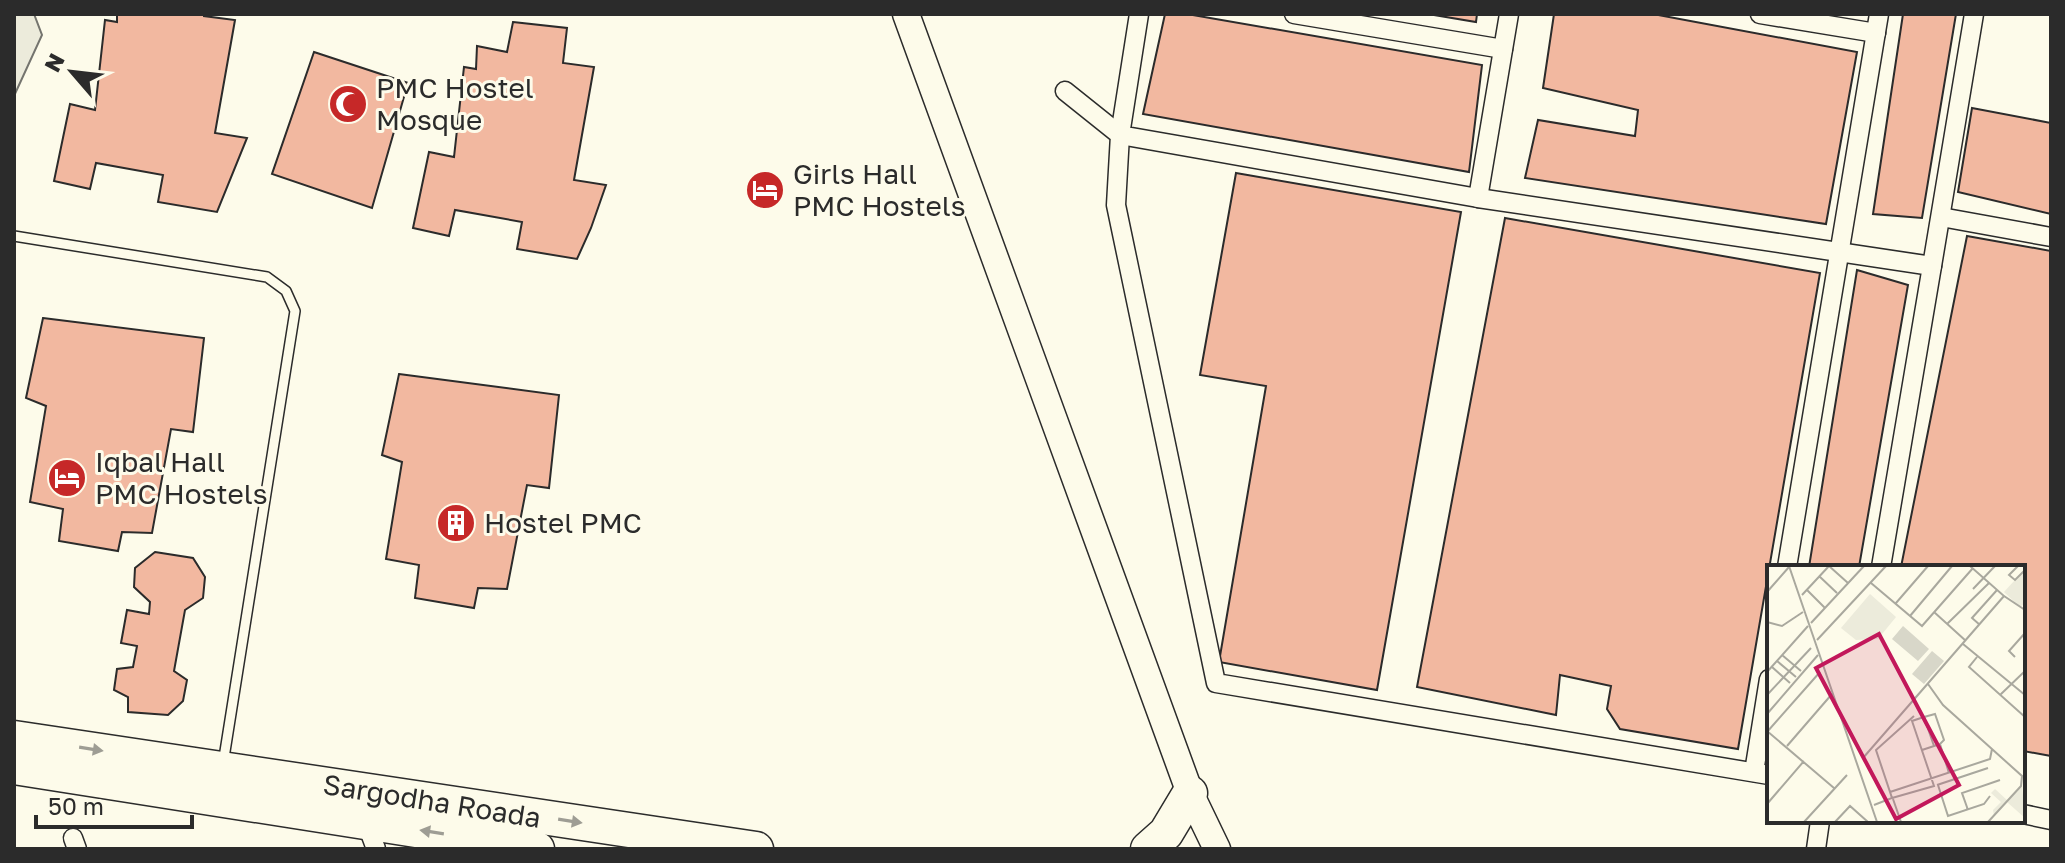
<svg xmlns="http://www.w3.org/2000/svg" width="2065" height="863" font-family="'Golos Text',sans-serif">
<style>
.green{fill:#ecebdb;stroke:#74746e;stroke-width:2}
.building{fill:#f2b8a0;stroke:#2b2b2b;stroke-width:2}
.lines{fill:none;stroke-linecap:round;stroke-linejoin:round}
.lane-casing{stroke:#2b2b2b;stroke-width:12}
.street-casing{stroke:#2b2b2b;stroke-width:21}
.secondary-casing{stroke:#2b2b2b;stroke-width:29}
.highway-casing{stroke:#2b2b2b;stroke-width:37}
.lane{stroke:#fdfbea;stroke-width:9}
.street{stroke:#fdfbea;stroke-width:18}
.secondary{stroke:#fdfbea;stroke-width:26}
.highway{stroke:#fdfbea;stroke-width:34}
.oneway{fill:#9e9d94}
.labels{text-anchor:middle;stroke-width:6;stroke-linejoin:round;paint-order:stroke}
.poi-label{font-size:28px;fill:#2b2b2b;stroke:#fdfbea;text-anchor:start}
.street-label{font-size:28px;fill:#2b2b2b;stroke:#fdfbea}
.inset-road{fill:none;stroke:#a9a89e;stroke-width:2}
.view{fill:#c2185b;fill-opacity:0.15;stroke:#c2185b;stroke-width:4}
.inset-edge{fill:none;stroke:#2b2b2b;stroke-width:4}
</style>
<rect width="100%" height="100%" fill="#fdfbea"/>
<polygon class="green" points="14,14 34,14 42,35 14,96"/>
<g class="building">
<polygon points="117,14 204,14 204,16 235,20 215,133 247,138 217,212 158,202 163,175 96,163 90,189 54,181 70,104 95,110 105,20 117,22"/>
<polygon points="1165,14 1187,14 1482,65 1469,172 1143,114"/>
<polygon points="1428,14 1477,14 1476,22"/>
<polygon points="1554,14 1653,14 1857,52 1826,224 1525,178 1538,120 1635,136 1638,110 1543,88"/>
<polygon points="1903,14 1956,14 1922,218 1873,214"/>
<polygon points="513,22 567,28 563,63 594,67 574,180 606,185 591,228 577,259 517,249 522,222 455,210 449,236 413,228 429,152 454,157 464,67 476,69 477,46 507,52"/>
<polygon points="314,52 408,83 372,208 272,174"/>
<polygon points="1972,108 2051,123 2051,214 1958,192"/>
<polygon points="1236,173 1461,212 1377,690 1219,662 1266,386 1200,375"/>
<polygon points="1505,218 1820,273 1738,749 1620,729 1607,709 1611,686 1560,675 1556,715 1417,687"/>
<polygon points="1967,236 2051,251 2051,756 2023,751 2023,567 1901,567"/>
<polygon points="1857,270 1908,285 1859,567 1809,567"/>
<polygon points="43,318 204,338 193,432 171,429 152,533 122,532 118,551 59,541 63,509 30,502 46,406 26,398"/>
<polygon points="399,374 559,395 549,488 527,485 507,589 478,588 474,608 415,598 419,565 386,559 402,462 382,455"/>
<polygon points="155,552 193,558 205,577 203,598 185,610 174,671 187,680 183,701 168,715 128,712 128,697 114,690 117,669 133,667 137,646 121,643 127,610 149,614 150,602 134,587 135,568"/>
</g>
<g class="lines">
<g class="lane-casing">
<polyline id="lane" points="14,236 267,277 286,291 295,311 223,764"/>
</g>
<g class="street-casing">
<g id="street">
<polyline points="1139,14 1120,135 1478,198 1932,266 1881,567"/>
<polyline points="1294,14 1503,49"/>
<polyline points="1760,14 1876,33"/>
<polyline points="1065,91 1120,135 1116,205 1216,683 1769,775"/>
<polyline points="1478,198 1509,14"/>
<polyline points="1941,217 2051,237"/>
<polyline points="1932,266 1974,14"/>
<polyline points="1787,567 1879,14"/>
<polyline points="1754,772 1769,679"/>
<polyline points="2023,814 2051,820"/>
<polyline points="366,822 376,849"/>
<polyline points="73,838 77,849"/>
<polyline points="1816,849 1820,821"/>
</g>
</g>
<g class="secondary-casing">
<polyline id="secondary" points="906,14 1190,793 1217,849"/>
</g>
<g class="highway-casing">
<g id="highway">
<polyline points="14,738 756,849"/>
<polyline points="14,767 537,849"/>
<polyline points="1148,849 1166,833 1190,793"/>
</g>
</g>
<use href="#lane" class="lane"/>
<use href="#street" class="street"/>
<use href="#secondary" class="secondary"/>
<use href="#highway" class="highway"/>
</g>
<defs><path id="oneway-solid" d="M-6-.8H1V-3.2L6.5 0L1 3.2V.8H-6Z" transform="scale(2)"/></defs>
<g class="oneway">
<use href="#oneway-solid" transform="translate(91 749) rotate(9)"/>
<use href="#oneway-solid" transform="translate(570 821) rotate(9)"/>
<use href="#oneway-solid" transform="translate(432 832) rotate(-171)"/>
</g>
<defs>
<g id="mosque-disc" transform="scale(2)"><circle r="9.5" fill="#c62828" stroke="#fdfbea"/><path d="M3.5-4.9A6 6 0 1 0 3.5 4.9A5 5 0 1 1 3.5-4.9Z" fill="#fff"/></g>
<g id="hotel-disc" transform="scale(2)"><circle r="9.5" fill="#c62828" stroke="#fdfbea"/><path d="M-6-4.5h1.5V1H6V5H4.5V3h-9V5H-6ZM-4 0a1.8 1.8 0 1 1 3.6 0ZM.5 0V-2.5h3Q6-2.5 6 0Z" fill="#fff"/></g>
<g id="building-disc" transform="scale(2)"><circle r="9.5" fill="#c62828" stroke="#fdfbea"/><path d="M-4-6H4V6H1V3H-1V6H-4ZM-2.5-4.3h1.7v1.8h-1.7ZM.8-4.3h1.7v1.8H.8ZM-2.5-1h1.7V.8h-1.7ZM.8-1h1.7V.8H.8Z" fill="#fff"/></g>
</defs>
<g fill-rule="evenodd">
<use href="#mosque-disc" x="348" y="104"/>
<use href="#hotel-disc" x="765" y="190"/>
<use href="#hotel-disc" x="67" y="478"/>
<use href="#building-disc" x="456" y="523"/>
</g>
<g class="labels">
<g class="poi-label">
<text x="376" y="98">PMC Hostel<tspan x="376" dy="32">Mosque</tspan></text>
<text x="793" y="184">Girls Hall<tspan x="793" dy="32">PMC Hostels</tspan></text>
<text x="95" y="472">Iqbal Hall<tspan x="95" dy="32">PMC Hostels</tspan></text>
<text x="484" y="533">Hostel PMC</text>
</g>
<g class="street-label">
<text transform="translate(432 801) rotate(9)" y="10">Sargodha Roada</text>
</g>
</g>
<g transform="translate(1767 565)">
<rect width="258" height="258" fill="#fdfbea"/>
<path d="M258,4V38L253,42L237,27ZM103,29L129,52L111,74L89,75L74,63ZM255,220L258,253L240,237L227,251L226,245L234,237L224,228L228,224L241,236Z" fill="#ecebdb"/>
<path d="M136,61L162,84L151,96L125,74ZM165,86L177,96L157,119L145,109Z" fill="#d8d7c9"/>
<path class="inset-road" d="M22,1L110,257M62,1L81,18M251,1L242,10L248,15L258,5M52,11L70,28M104,18L155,61L206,3M206,24L228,1M40,25L58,43M0,27L22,2M35,30L62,1M237,31L258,45M129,38L161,1M167,47L199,76M143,51L185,1M0,57L15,61L36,47M44,58L97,1M180,59L222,18M213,60L205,53L230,25M50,75L119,1M196,79L258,130M15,90L34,106M210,92L202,102L258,152M248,92L242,86L258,68M10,96L29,112M5,102L23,118M0,107L41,61M161,119L176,140L255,211L254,221L221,257M0,130L44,83M233,130L258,106M0,149L51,90M0,166L67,223M0,167L53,107M20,181L65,129M167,181L157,152L168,149L177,175L173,179M155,185L173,179L182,208M96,193L237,31L203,1M170,220L221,203M171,220L181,251L217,239L223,231M123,227L223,194L225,184M125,233L167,221L145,156L157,152M126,234L134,257M0,239L37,196M107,240L125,233L109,185L147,151M201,245L195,228L233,215M37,257L80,210M68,257L83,241L101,257"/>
<path class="view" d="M112,69L192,220L129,254L49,103Z"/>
<rect width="258" height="258" class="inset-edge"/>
</g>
<rect width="2065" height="863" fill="none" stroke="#2b2b2b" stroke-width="32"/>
<g transform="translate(72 72) rotate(298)" stroke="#fdfbea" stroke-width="6" paint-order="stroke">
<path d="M0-6L14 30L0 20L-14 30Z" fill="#2b2b2b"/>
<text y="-12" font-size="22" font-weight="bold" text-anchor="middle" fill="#2b2b2b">N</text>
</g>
<path d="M36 815v12h156v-12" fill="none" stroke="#2b2b2b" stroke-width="4"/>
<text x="48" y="815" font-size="24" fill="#2b2b2b" stroke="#fdfbea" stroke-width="6" paint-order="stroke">50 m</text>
</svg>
